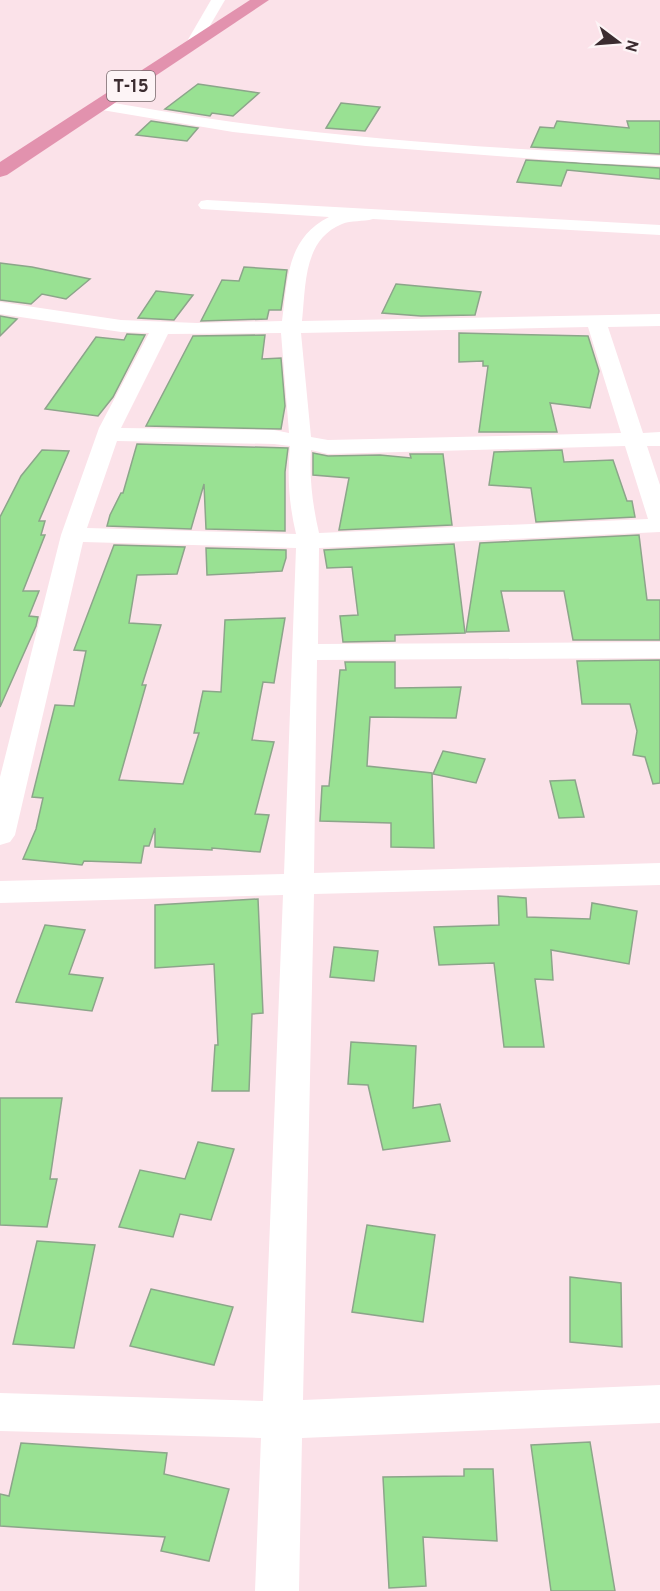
<svg xmlns="http://www.w3.org/2000/svg" width="660" height="1591" font-family="Overpass,sans-serif">
<style>
.building{fill:#99e193;stroke:#8ca58a;stroke-width:1.5}
.lines{fill:none;stroke-linecap:round;stroke-linejoin:round}
.minor{fill:#fff;fill-rule:evenodd}
.trunk{fill:#e292ae;fill-rule:evenodd}
.labels{text-anchor:middle;stroke-width:5;stroke-linejoin:round;paint-order:stroke}
.shield{fill:#fdf4f6;stroke:#75686b;stroke-width:1.5}
.shield-label{font-size:18px;font-weight:bold;fill:#3b2c30}
</style>
<rect width="100%" height="100%" fill="#fbe2e9"/>
<g class="building">
<polygon points="198,84 259,93 233,116 212,113 210,116 165,109"/>
<polygon points="341,103 380,107 365,131 326,128"/>
<polygon points="151,121 198,128 187,141 136,135"/>
<polygon points="557,121 629,128 627,121 660,121 660,154 531,147 540,127 554,128"/>
<polygon points="526,160 660,168 660,179 567,170 561,186 517,182"/>
<polygon points="0,263 32,267 90,279 66,299 42,294 31,304 0,300"/>
<polygon points="244,267 287,270 281,310 269,310 267,319 201,321 222,280 239,281"/>
<polygon points="396,284 481,292 475,315 421,316 382,313"/>
<polygon points="156,291 193,295 174,320 138,318"/>
<polygon points="0,316 17,319 0,336"/>
<polygon points="459,333 588,336 599,371 590,408 550,403 557,432 479,432 488,366 483,366 483,361 459,362"/>
<polygon points="127,334 145,335 113,397 98,416 45,409 96,337 124,340"/>
<polygon points="265,335 262,359 281,358 285,406 281,429 146,426 193,336"/>
<polygon points="137,444 288,448 285,472 285,531 206,529 204,484 191,529 107,526 110,515 121,493 123,493"/>
<polygon points="42,450 69,451 39,521 45,521 41,535 45,535 23,591 39,591 29,616 38,617 36,626 0,707 0,517 21,476"/>
<polygon points="562,450 564,462 613,460 627,501 632,501 635,517 536,522 531,488 489,485 494,452"/>
<polygon points="313,453 328,456 380,455 411,458 410,454 443,454 452,525 339,530 349,478 313,475"/>
<polygon points="639,535 647,600 660,600 660,640 573,640 564,591 501,591 509,631 466,632 480,543"/>
<polygon points="454,544 465,633 395,635 395,641 343,642 340,616 358,615 352,567 327,568 324,550"/>
<polygon points="114,545 185,547 177,574 137,575 129,623 161,625 142,685 146,685 119,780 183,784 199,733 194,733 203,691 221,692 225,620 285,618 274,683 263,682 252,740 274,742 255,814 269,815 260,852 212,848 212,850 155,847 155,828 149,846 144,846 141,863 84,861 82,865 23,859 36,829 43,798 32,797 55,705 74,706 86,651 74,650"/>
<polygon points="206,548 286,550 286,558 282,571 207,575"/>
<polygon points="660,660 660,783 653,784 645,757 633,755 637,731 630,704 582,704 577,661"/>
<polygon points="345,662 395,662 395,688 461,687 456,718 370,717 367,766 432,773 434,848 391,847 391,823 320,821 322,786 329,786 340,670 346,670"/>
<polygon points="443,751 485,759 476,783 433,774"/>
<polygon points="575,780 584,817 559,818 550,781"/>
<polygon points="498,896 526,898 527,917 590,919 592,903 637,911 629,964 551,950 553,980 535,979 544,1047 504,1047 494,963 439,965 434,927 499,925"/>
<polygon points="258,899 263,1013 252,1014 249,1091 212,1091 215,1045 218,1045 214,964 155,968 155,905"/>
<polygon points="45,925 85,930 69,974 103,978 92,1011 16,1002"/>
<polygon points="334,947 378,951 374,981 330,977"/>
<polygon points="351,1042 416,1046 413,1108 440,1104 450,1141 383,1150 368,1085 348,1084"/>
<polygon points="0,1098 62,1098 50,1179 57,1179 47,1227 0,1225"/>
<polygon points="198,1142 234,1149 211,1220 180,1214 173,1237 119,1227 140,1170 185,1179"/>
<polygon points="367,1225 435,1235 423,1322 352,1312"/>
<polygon points="37,1241 95,1245 74,1348 13,1344"/>
<polygon points="570,1277 621,1283 622,1347 570,1342"/>
<polygon points="151,1289 233,1307 214,1365 130,1346"/>
<polygon points="590,1442 615,1591 551,1591 531,1445"/>
<polygon points="21,1443 167,1453 164,1474 229,1489 209,1561 161,1551 165,1537 0,1526 0,1494 9,1496"/>
<polygon points="464,1469 493,1469 497,1541 423,1537 426,1586 389,1588 383,1477 464,1476"/>
</g>
<g class="lines">
<g class="minor">
<polygon points="211,0 225,0 198,46 188,46 186,43"/>
<path d="M102,101C146,108 189,116 233,122C374,141 518,150 660,156V166L589,163L366,146L233,132L96,109L94,106Z"/>
<path d="M207,200L660,225V235L373,219C363,222 351,220 342,224C303,240 306,285 302,321L660,314V326L608,327L643,433L660,432V446H647L660,485V532L319,548L318,644L660,642V658L317,660L314,873L660,863V885L314,894L303,1400L660,1385V1423L302,1438L299,1591H255L261,1438L0,1431V1393L263,1401L283,895L0,903V881L284,874L296,548L83,542L15,835L10,842L0,845V777L61,535L99,428L149,333L121,332L0,314V302L121,320L197,323L282,321C288,279 286,239 329,217L201,209L198,205L201,201ZM588,327L621,433L328,440L311,437L301,333ZM281,333L289,433L274,430L121,428L168,334ZM117,441L274,444L290,446C287,475 289,505 296,534L87,528ZM625,446L648,519L319,533C313,507 309,478 311,450L328,454Z"/>
</g>
<polygon class="trunk" points="250,0 269,0 7,175 0,177 0,162"/>
</g>
<g class="labels">
<rect class="shield" x="107" y="71" width="48" height="30" rx="4.5"/>
<g class="shield-label">
<text x="131" y="92">T-15</text>
</g>
</g>
<g transform="translate(618 42) rotate(106)" stroke="#fdf4f6" stroke-width="4.5" paint-order="stroke">
<path d="M0-4.5L10 22L0 15L-10 22Z" fill="#3b2c30"/>
<text y="-9" font-size="16" font-weight="bold" text-anchor="middle" fill="#3b2c30">N</text>
</g>
</svg>
